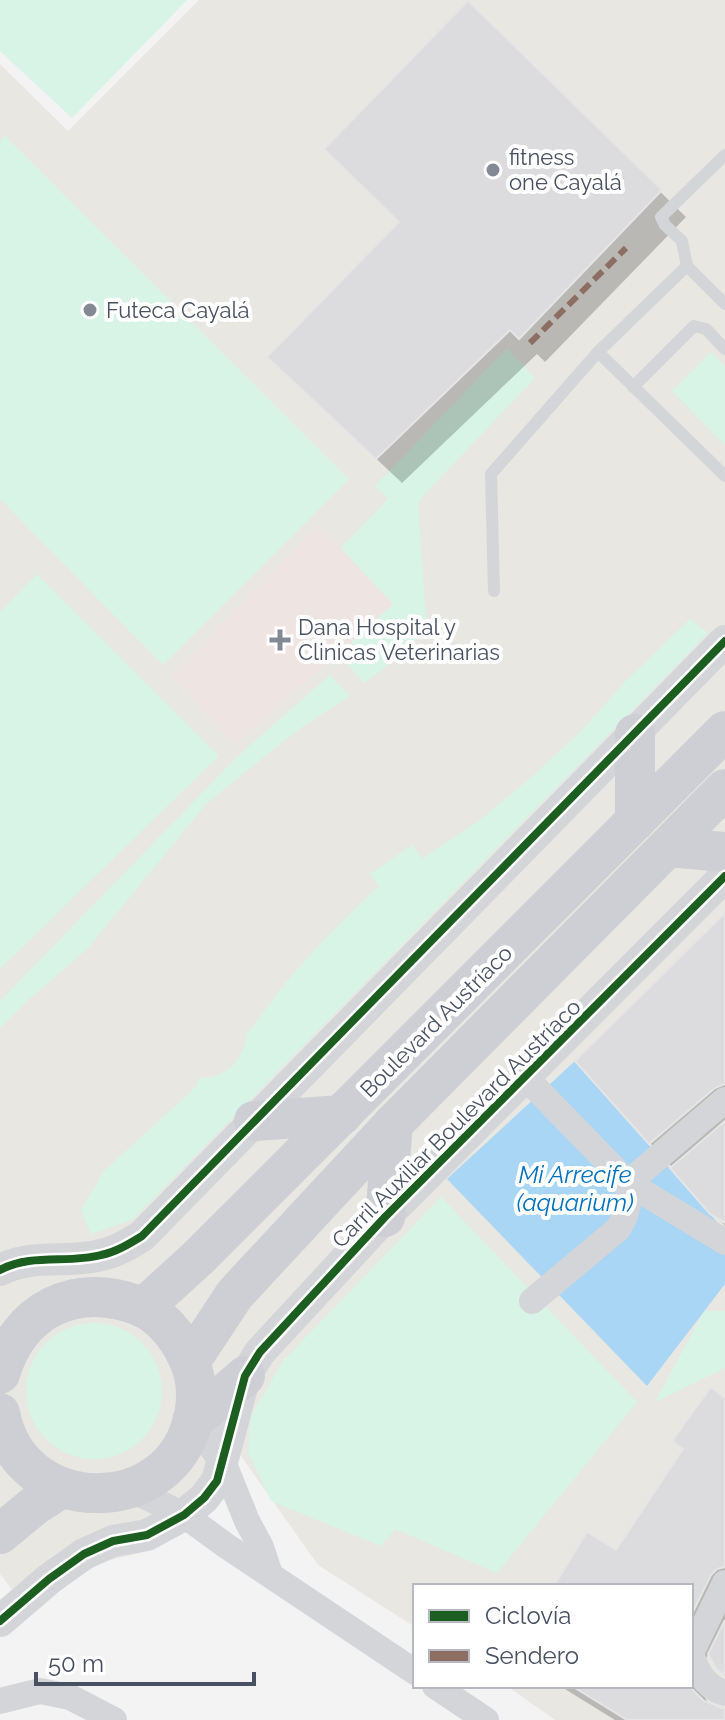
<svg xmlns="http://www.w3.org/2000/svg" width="725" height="1720" font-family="Raleway,sans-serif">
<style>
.commercial{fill:#e8e7e2}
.medical{fill:#eee5e2}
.green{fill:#d7f4e7}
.water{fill:#a9d6f4}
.shadow{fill:#0003}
.building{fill:#dcdcdf;stroke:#e5e5e6;stroke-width:2}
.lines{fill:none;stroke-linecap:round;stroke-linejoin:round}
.service{stroke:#d4d5d9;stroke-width:12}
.minor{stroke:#d4d5d9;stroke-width:26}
.tertiary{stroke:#d4d5d9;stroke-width:32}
.primary{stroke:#cdcfd4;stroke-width:40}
.quiet{stroke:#8d6e63;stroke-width:6;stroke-dasharray:12 6;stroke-linecap:butt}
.cycleway-casing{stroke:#fff;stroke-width:13}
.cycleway{stroke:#1b5e20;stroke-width:8}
.poi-dot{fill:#848a95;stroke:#fff;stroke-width:3}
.labels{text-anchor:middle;stroke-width:8;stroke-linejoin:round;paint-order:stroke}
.poi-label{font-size:22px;fill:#485162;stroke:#fff;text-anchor:start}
.street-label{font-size:22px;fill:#485162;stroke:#fff}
.water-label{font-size:24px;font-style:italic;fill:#0071bc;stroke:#fff}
</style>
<rect width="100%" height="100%" fill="#f4f3f3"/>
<polygon class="commercial" points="199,0 725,0 725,1720 555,1720 507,1686 691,1686 691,1586 415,1586 415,1627 318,1565 236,1449 198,1513 141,1553 88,1565 17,1596 0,1574 0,64 68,131"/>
<polygon class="medical" points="318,525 393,604 235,745 171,676"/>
<g class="green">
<polygon points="0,0 187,0 72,118 0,51"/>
<polygon points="5,136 349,479 163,665 0,499 0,141"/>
<polygon points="507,348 535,378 424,495 418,505 427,630 382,670 364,683 347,664 351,655 351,643 393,604 341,548 388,499 375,486"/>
<polygon points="711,352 725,366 725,445 672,391"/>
<polygon points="37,574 219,756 0,969 0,612"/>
<path d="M690,619L708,633L132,1220L91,1234L81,1210L104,1171L196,1087L199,1078C225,1079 245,1060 246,1034C258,1022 266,1008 276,995C307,955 343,920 379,886L370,874L412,845L422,859L480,820L535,774L580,732L625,682Z"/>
<polygon points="330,675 350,696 299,729 208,802 88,948 25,1003 0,1028 0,1001 239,755"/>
<polygon points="441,1197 637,1402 497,1573 395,1529 381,1546 271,1501 248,1452 251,1416 283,1361"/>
<polygon points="704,1311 725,1311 725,1368 655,1402"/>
<circle cx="94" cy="1391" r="68"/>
</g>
<polygon class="water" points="575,1061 725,1231 725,1284 647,1386 447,1179"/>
<g class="shadow">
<polygon points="468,4 686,217 545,362 537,354 402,483 295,382 401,222"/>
<polygon points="725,916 725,1226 650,1143"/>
<polygon points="725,1400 725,1675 709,1652 700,1671 702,1693 709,1704 725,1710 725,1720 615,1720 560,1686 691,1686 691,1586 556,1586 616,1553 685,1451 674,1440"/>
</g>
<g class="building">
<polygon points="468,1 662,190 519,339 510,330 376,459 267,357 399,222 324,149"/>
<polygon points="725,913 725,1084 715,1088 649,1144 575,1061"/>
<polygon points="725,1121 725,1223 710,1214 670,1168"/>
<polygon points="711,1387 725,1398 725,1567 717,1569 711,1575 691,1616 691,1586 554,1586 587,1532 616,1550 683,1449 672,1441"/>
<polygon points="725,1620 725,1676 716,1668 708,1654"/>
<polygon points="572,1686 689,1686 704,1701 725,1709 725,1720 627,1720"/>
</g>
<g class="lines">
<g class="service">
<polyline points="687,266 682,241 665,225 661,217 725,155"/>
<polyline points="725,304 687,266 598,352 725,476"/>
<polyline points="633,387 694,326 706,329 725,349"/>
<polyline points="494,591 491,474 598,352"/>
</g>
<g class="minor">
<polyline points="526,1078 628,1183 725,1100"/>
<path d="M532,1301L618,1229C628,1213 630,1201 628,1183L725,1242"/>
<polyline points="192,1422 224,1464 247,1521 261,1547 270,1574"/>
<polyline points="130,1489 184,1515 225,1545 415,1672"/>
<polyline points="691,1653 725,1583"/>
<path d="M691,1654C697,1672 706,1688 725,1693"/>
<polyline points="435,1686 486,1720"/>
<polyline points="0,1701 40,1691 70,1697 114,1720"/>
</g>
<g class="tertiary">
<path d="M0,1270C32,1253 68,1264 101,1255C116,1252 129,1244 142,1236L725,641"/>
<polyline points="0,1621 49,1579 84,1554 113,1541 147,1535 184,1515 204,1498 217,1481 245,1376 260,1352 385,1217 725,876"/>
</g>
<g class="primary">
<polyline points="635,821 635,734"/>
<polyline points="668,847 725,852"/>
<polyline points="254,1121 342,1115"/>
<polyline points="385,1217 393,1124"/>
<polyline points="143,1308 198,1258 725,731"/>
<polyline points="190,1362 235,1294 393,1124 725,789"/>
<path d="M0,1374C19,1310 74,1282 137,1305C160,1314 177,1335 187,1356C196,1374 198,1395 194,1415C173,1521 19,1518 0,1413"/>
<polyline points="192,1422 245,1376"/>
<polyline points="0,1534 34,1506 62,1488"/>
</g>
<polyline class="quiet" points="530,343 626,248"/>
<g class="cycleway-casing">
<g id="cycleway">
<path d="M0,1270C32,1253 68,1264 101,1255C116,1252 129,1244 142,1236L725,641"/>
<polyline points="0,1621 49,1579 84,1554 113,1541 147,1535 184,1515 204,1498 217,1481 245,1376 260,1352 385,1217 725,876"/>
</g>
</g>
<use href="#cycleway" class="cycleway"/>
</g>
<g class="poi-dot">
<circle cx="493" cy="170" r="8"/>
<circle cx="90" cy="310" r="8"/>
<path d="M276 628h8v8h8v8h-8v8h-8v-8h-8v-8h8z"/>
</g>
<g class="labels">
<g class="poi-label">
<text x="509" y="165">fitness<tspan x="509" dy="25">one Cayalá</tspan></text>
<text x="106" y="318">Futeca Cayalá</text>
<text x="298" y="635">Dana Hospital y<tspan x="298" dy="25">Clinicas Veterinarias</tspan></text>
</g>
<g class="street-label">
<text transform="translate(436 1021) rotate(-45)" y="8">Boulevard Austríaco</text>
<text transform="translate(456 1123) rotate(-45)" y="8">Carril Auxiliar Boulevard Austríaco</text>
</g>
<g class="water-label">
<text x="575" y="1183">Mi Arrecife<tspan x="575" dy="28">(aquarium)</tspan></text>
</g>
</g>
<rect x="413" y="1584" width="280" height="104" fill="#ffffff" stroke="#b6b9c0" stroke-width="2"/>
<rect x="429" y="1610" width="40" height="12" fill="#1b5e20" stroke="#b6b9c0" stroke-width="2"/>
<text x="485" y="1624" font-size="24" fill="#485162">Ciclovía</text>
<rect x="429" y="1650" width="40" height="12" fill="#8d6e63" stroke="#b6b9c0" stroke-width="2"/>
<text x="485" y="1664" font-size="24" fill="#485162">Sendero</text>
<path d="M36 1672v12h218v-12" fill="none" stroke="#485162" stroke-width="4"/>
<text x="48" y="1672" font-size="24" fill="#485162" stroke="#ffffff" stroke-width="6" paint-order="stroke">50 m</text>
</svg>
